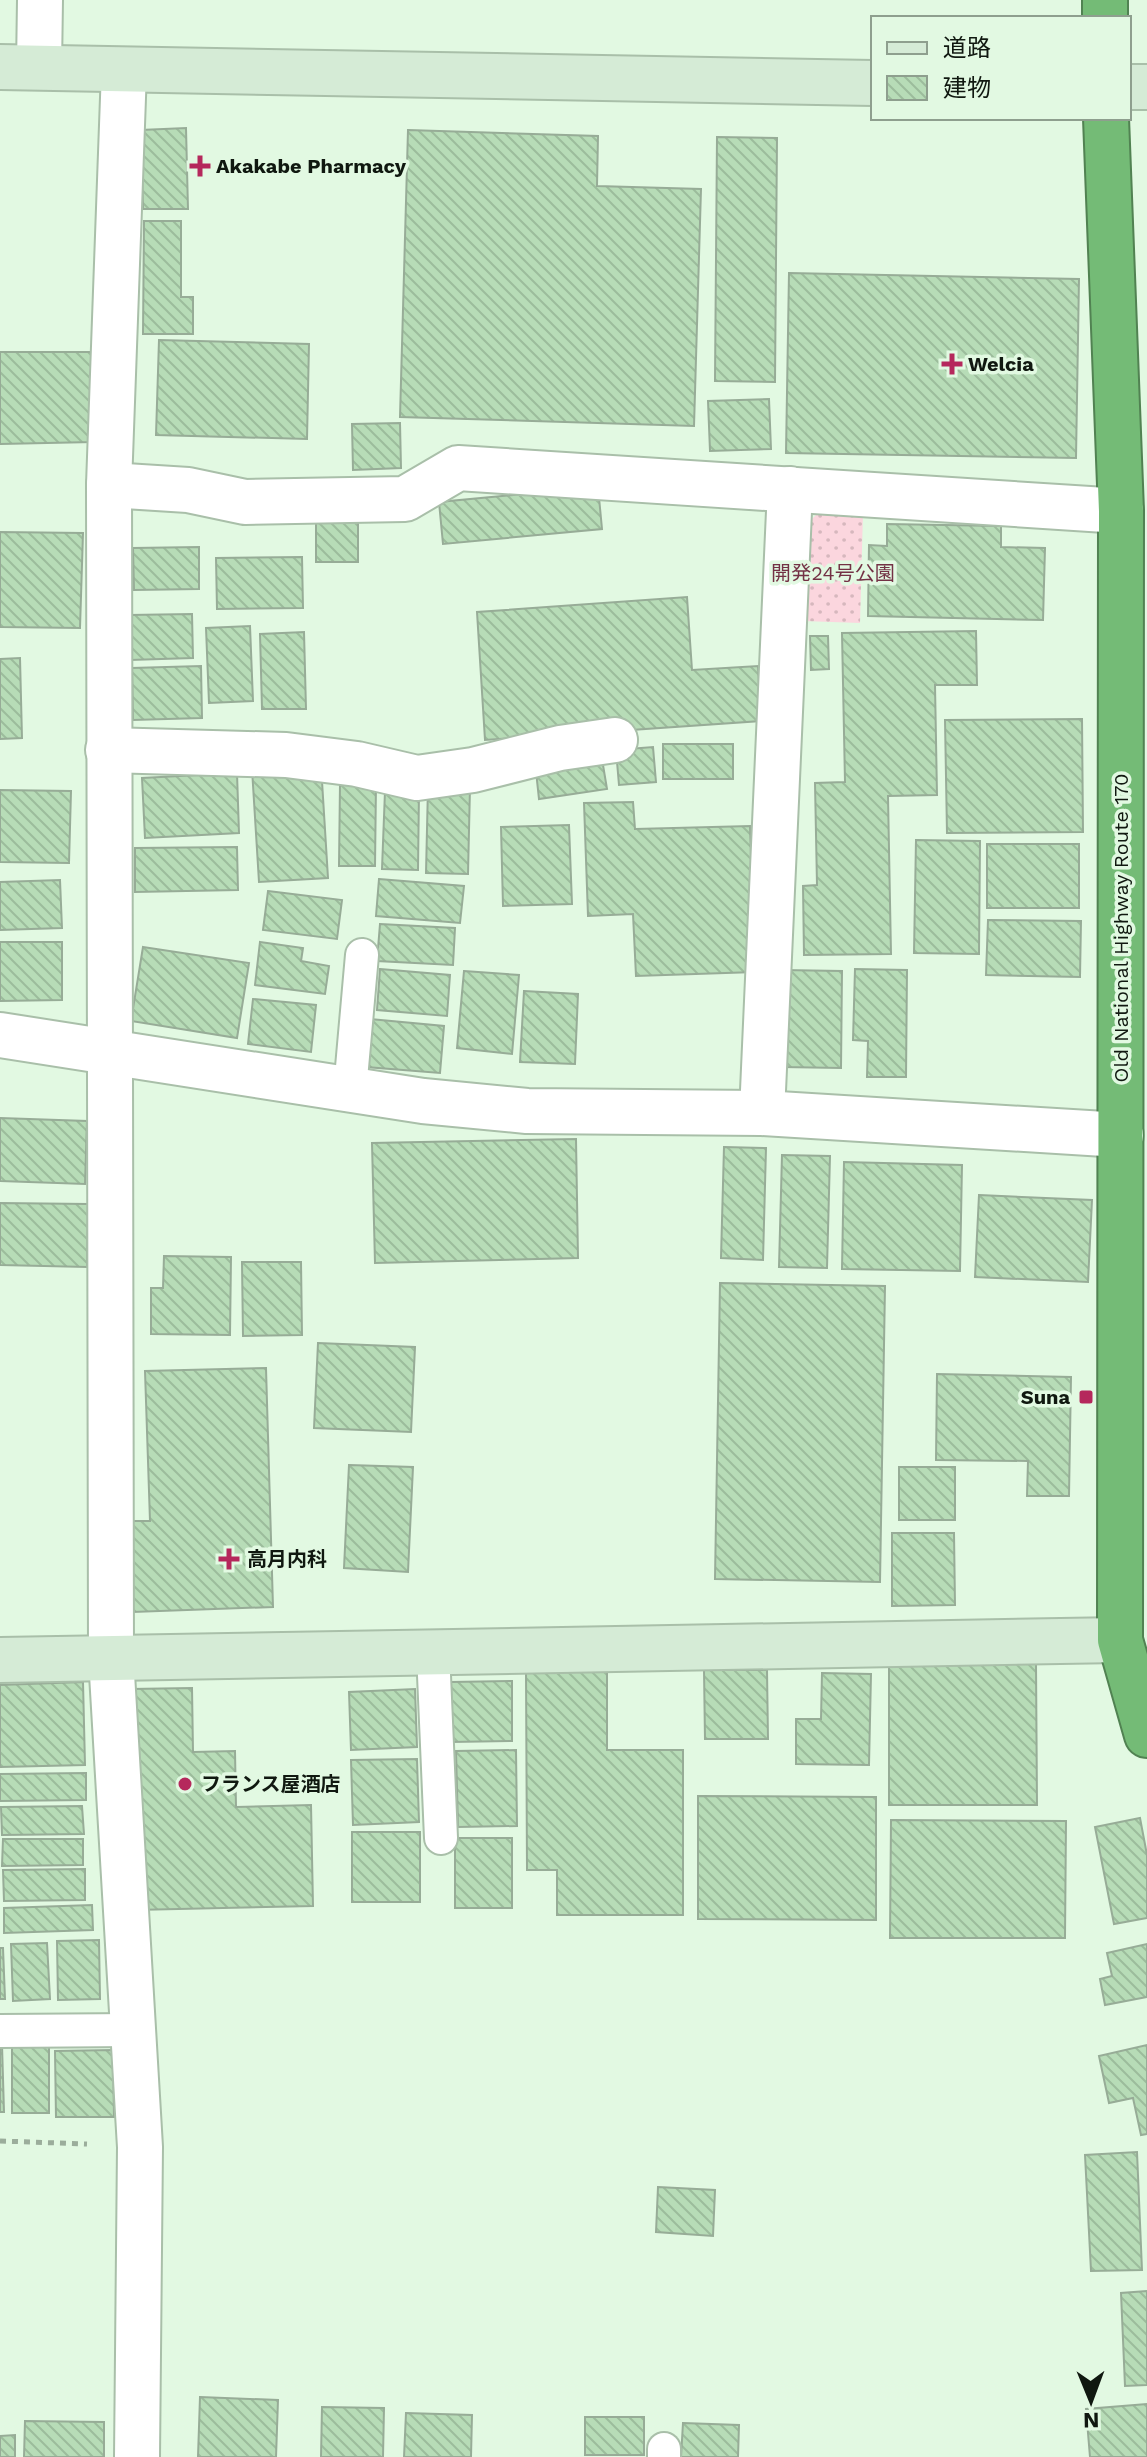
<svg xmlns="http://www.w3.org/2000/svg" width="1147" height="2457" font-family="'Work Sans','Noto Sans JP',sans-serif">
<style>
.grass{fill:url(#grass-dots)}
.building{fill:url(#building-back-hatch);stroke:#97ac97;stroke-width:2}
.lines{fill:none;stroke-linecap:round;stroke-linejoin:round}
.lane-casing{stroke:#a9bfa9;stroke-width:36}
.street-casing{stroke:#a9bfa9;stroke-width:48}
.secondary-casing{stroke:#a9bfa9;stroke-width:48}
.highway-casing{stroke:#518252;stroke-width:48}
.path{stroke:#9bad9b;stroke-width:5;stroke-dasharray:6 6;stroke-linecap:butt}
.lane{stroke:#fff;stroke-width:32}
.street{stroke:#fff;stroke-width:44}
.secondary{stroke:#d5ebd6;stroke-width:44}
.highway{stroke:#74bb76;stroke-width:44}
.poi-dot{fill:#b5285c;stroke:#e2f9e2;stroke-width:3}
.labels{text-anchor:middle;stroke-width:7;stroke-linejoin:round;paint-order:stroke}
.poi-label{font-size:20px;font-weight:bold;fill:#101810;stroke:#e2f9e2;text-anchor:start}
.park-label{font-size:20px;fill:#733245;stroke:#e2f9e2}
.street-label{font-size:20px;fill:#101810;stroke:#e2f9e2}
</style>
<defs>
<pattern id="grass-dots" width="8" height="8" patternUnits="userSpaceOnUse" patternTransform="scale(2)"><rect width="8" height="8" fill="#fbd6de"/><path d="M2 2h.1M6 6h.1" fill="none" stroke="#d6b7bd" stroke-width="1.8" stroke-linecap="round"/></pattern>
<pattern id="building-back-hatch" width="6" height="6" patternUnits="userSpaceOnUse" patternTransform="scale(2)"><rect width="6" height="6" fill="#b7dcb7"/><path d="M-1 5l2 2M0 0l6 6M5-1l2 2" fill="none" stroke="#9cbc9c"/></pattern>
</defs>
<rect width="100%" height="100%" fill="#e2f9e2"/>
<polygon class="grass" points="819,512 863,513 860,623 803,621 805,526"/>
<g class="building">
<polygon points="186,128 188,209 143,209 141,130"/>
<polygon points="408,130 598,136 597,186 701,189 694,426 400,417"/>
<polygon points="717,137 777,138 775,382 715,381"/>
<polygon points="144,221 181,221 181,297 193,297 193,334 143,334"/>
<polygon points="789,273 1079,279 1076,458 786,453"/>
<polygon points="159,340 309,344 307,439 156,435"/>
<polygon points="0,352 92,352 93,442 0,444"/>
<polygon points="769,399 771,449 710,451 708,401"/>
<polygon points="400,423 401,468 353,470 352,424"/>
<polygon points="598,487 602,529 443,544 439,502"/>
<polygon points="316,513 358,514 358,562 316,562"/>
<polygon points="887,524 1001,526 1001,547 1045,548 1043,620 868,616 869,545 887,546"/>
<polygon points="0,532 83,533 80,628 0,627"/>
<polygon points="199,547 199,589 134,590 133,548"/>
<polygon points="302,557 303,608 217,609 216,558"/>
<polygon points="687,597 692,670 758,666 761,721 485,740 477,612"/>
<polygon points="192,614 193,658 130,660 129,615"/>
<polygon points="250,626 253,701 209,703 206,628"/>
<polygon points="976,631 977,685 935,685 937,795 888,796 891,954 804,955 803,886 817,885 815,783 845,782 842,633"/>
<polygon points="304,632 306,709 262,709 260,634"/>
<polygon points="810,636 828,636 829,669 811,670"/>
<polygon points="20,658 22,738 0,739 0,659"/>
<polygon points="201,666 202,718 133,720 132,668"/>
<polygon points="1082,719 1083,832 947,833 945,720"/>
<rect x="663" y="744" width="70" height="35"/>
<polygon points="653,747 656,782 619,785 616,750"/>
<polygon points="601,753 607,789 539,799 535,762"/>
<polygon points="321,765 328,878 259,882 252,769"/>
<polygon points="237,773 239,833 145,838 142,778"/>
<polygon points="340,784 376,784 375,866 339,866"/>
<polygon points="428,786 470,787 468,874 426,873"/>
<polygon points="0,790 71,791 69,863 0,862"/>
<polygon points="385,791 419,792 418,870 382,869"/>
<polygon points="633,802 635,829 750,826 755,972 636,976 633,914 588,916 584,803"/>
<polygon points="569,825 572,904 503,906 501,827"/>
<polygon points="916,840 980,841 979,954 914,953"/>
<rect x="987" y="844" width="92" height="64"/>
<polygon points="237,847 238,890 135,892 135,848"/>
<polygon points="379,879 464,886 460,923 376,916"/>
<polygon points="60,880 62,928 0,930 0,882"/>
<polygon points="268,891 342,900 337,939 263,930"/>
<polygon points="988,920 1081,921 1080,977 986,975"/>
<polygon points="380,924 455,928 453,965 377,961"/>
<polygon points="0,942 62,942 62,1000 0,1001"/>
<polygon points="260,942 303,948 301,961 329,966 325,994 255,985"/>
<polygon points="143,947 249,963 237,1038 131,1021"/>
<polygon points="380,969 450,975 447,1016 377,1010"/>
<polygon points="855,969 907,970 906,1077 867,1077 868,1041 853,1040"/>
<polygon points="782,970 842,971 841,1068 782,1067"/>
<polygon points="464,971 519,975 512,1054 457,1048"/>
<polygon points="524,991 578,994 575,1064 520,1062"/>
<polygon points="253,999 316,1005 311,1052 248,1044"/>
<polygon points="370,1019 444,1026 440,1073 366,1067"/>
<polygon points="0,1118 87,1121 85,1184 0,1181"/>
<polygon points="576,1139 578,1258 375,1263 372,1143"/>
<polygon points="724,1147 766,1148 763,1260 721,1258"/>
<polygon points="782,1155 830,1156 827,1268 779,1267"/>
<polygon points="844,1162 962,1165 960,1271 842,1269"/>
<polygon points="979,1195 1092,1200 1088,1282 975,1277"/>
<polygon points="0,1203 88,1204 87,1267 0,1265"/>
<polygon points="164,1256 231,1257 230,1335 151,1334 151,1288 163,1288"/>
<polygon points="242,1262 301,1262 302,1335 243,1336"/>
<polygon points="720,1283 885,1286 880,1582 715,1579"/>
<polygon points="318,1343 415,1347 411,1432 314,1428"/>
<polygon points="266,1368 273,1607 133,1612 130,1521 150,1521 145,1371"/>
<polygon points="937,1374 1071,1377 1069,1496 1027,1496 1028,1461 936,1460"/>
<polygon points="349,1465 413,1467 408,1572 344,1568"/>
<rect x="899" y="1467" width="56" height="53"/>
<polygon points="892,1533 954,1533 955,1605 892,1606"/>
<polygon points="889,1663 1036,1664 1037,1805 889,1805"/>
<polygon points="607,1670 607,1750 683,1750 683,1915 557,1915 557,1870 527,1870 526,1671"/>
<polygon points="704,1670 767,1670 768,1739 705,1739"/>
<polygon points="822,1673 871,1674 869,1765 796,1764 796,1719 821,1719"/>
<polygon points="512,1681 512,1741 452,1742 451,1682"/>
<polygon points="83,1682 85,1765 0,1767 0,1685"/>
<polygon points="192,1688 193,1752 235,1751 236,1807 311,1805 313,1906 135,1910 131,1689"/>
<polygon points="415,1689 417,1747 351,1750 349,1692"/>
<polygon points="516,1750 517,1826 458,1827 456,1751"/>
<polygon points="417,1759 419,1822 353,1825 351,1760"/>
<polygon points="86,1773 86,1800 0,1801 0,1774"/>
<polygon points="698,1796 876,1797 876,1920 698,1919"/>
<polygon points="82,1806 84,1834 2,1835 1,1807"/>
<polygon points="1140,1818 1147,1855 1147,1918 1114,1924 1095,1827"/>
<polygon points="891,1820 1066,1821 1065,1938 890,1938"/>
<rect x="352" y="1832" width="68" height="70"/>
<rect x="455" y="1838" width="57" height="70"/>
<polygon points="3,1839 83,1839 83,1865 2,1866"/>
<polygon points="85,1869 85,1900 4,1901 3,1870"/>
<polygon points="92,1905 93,1930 4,1933 4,1908"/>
<polygon points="99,1940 100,1999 58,2000 57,1941"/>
<polygon points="47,1943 50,1999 13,2001 11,1944"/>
<polygon points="1147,1944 1147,1997 1105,2005 1100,1979 1112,1976 1107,1953"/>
<polygon points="0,1948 3,1948 5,1999 0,1999"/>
<rect x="12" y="2042" width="37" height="71"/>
<polygon points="2,2045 4,2112 0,2112 0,2046"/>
<polygon points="1147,2045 1147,2134 1141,2135 1133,2098 1109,2103 1099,2056"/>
<polygon points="113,2050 114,2117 56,2117 55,2051"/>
<polygon points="1137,2152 1142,2270 1091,2271 1085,2155"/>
<polygon points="658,2187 715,2190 713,2236 656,2232"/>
<polygon points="1147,2291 1147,2385 1125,2386 1121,2293"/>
<polygon points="200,2397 278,2400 276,2457 198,2457"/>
<polygon points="1147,2404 1147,2457 1090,2457 1086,2409"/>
<polygon points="322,2407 384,2408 383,2457 321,2457"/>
<polygon points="406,2413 472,2415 471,2457 404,2457"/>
<rect x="585" y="2417" width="59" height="38"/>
<polygon points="25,2421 104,2422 104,2457 24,2457"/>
<polygon points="683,2423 739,2425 738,2457 681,2457"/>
<polygon points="15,2435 15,2457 0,2457 0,2436"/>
</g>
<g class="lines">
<g class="lane-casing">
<g id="lane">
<polyline points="350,1090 362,955"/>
<polyline points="433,1652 441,1838"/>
<polyline points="0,2031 134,2030"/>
<polyline points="664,2457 664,2449"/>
</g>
</g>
<g class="street-casing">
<g id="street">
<polyline points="39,67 40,0"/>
<polyline points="124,70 109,485 111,1657 140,2147 137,2457"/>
<polyline points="109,485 188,490 245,502 405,499 458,468 1121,511"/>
<polyline points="108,750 286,755 357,764 417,778 473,770 560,748 615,740"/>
<polyline points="0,1035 423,1101 527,1111 762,1113 1121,1135"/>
<polyline points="762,1113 790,489"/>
</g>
</g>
<g class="secondary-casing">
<g id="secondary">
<polyline points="0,67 873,83"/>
<polyline points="1129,87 1147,87"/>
<polyline points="0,1660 1120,1640"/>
</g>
</g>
<g class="highway-casing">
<g id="highway">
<polyline points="1105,18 1105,0"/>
<polyline points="1106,118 1121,511 1120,1640 1147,1735"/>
</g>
</g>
<polyline class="path" points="0,2141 87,2144"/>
<use href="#lane" class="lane"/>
<use href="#street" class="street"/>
<use href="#secondary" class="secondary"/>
<use href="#highway" class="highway"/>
</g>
<g class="poi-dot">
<path d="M196 154h8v8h8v8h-8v8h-8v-8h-8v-8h8z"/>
<path d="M948 352h8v8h8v8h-8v8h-8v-8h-8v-8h8z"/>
<rect x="1078" y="1389" width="16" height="16" rx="4"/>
<path d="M225 1547h8v8h8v8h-8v8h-8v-8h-8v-8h8z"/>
<circle cx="185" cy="1784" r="8"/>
</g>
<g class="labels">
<g class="poi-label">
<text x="216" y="173">Akakabe Pharmacy</text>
<text x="968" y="371">Welcia</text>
<text x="1070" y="1404" text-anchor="end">Suna</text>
<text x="247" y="1566">高月内科</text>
<text x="201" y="1791">フランス屋酒店</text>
</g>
<g class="park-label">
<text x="833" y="580">開発24号公園</text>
</g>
<g class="street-label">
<text transform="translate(1121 928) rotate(-90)" y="7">Old National Highway Route 170</text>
</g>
</g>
<rect x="871" y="16" width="260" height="104" fill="#e2f9e2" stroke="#8e9f8e" stroke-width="2"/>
<rect x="887" y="42" width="40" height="12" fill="#d5ebd6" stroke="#8e9f8e" stroke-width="2"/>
<text x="943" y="56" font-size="24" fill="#101810">道路</text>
<rect x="887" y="76" width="40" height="24" fill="url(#building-back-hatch)" stroke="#8e9f8e" stroke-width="2"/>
<text x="943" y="96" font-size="24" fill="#101810">建物</text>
<g transform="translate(1091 2401) rotate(179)" stroke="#e2f9e2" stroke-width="6" paint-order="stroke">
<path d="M0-6L14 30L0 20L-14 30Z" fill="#101810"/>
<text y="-12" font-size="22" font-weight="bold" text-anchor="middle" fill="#101810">N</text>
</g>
</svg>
